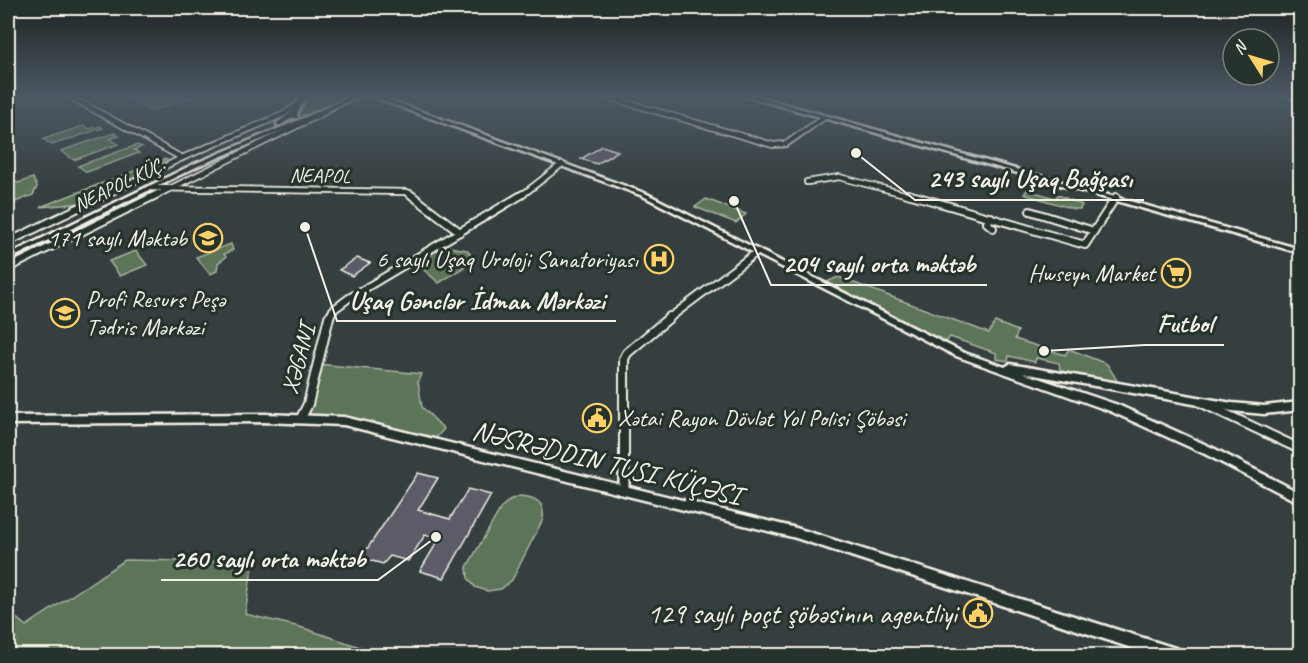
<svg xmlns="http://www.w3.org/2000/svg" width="1308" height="663" font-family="Caveat,sans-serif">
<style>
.green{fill:#5c7459;stroke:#a8b2a0;stroke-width:1.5}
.building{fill:#5b5c69;stroke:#f4f1e8;stroke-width:1.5}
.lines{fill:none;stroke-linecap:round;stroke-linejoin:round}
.minor-far3-casing{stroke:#f4f1e8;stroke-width:8}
.minor-far2-casing{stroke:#f4f1e8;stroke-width:10}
.minor-far1-casing{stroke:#f4f1e8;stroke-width:12}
.minor-casing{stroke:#f4f1e8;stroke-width:14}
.secondary-casing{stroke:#f4f1e8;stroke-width:5}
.minor-far3{stroke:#26332d;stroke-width:4.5}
.minor-far2{stroke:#26332d;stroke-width:6}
.minor-far1{stroke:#26332d;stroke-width:8}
.minor{stroke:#26332d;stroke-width:9}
.secondary{fill:#26332d;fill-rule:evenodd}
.labels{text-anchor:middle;stroke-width:6;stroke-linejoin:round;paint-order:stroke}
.far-street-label{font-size:20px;fill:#f4f1e8;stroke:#26332d}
.poi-label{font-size:24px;fill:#f4f1e8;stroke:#26332d;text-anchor:end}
.street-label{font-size:24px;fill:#f4f1e8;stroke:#26332d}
.near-street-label{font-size:28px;fill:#f4f1e8;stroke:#26332d}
.near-poi-label{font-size:28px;fill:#f4f1e8;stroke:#26332d;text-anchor:end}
.leader{fill:none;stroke:#f4f1e8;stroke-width:2}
.callout-dot{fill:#f4f1e8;stroke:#26332d;stroke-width:2}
.callout-label{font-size:26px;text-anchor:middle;font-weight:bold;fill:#f4f1e8;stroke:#26332d;stroke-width:6;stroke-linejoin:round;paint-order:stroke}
</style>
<rect width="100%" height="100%" fill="#363f3f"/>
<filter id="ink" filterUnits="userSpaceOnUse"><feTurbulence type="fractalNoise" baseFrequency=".0167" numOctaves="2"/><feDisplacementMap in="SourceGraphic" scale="12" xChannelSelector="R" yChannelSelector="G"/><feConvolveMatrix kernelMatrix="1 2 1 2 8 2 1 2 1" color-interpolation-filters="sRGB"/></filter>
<g filter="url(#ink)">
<g class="green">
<polygon points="137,96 191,96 192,97 151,111 128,99"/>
<polygon points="310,96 353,96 310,114 298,115 298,113"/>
<polygon points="83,126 90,129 101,126 103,128 52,145 43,139"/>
<polygon points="114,133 119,136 110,139 118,144 74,160 61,151"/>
<polygon points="137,145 142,147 134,150 139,153 87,172 78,166"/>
<polygon points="165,159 167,160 161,162 164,164 83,203 40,207"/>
<polygon points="33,178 37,187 33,195 8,205 8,183 15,181 18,183"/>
<polygon points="1027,190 1055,198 1058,195 1082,205 1080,209 1074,209 1024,194"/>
<polygon points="706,199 746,214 736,223 695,207"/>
<polygon points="231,244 233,250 224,254 226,257 218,263 217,271 210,274 196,257"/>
<polygon points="442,246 467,250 475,260 439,283 415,262"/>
<polygon points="136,251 147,265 120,276 109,261"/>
<polygon points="838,277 989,333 995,322 1018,331 1015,339 1065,355 1069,349 1107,364 1118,382 1060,371 1059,363 1036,358 1035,362 1009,356 1008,361 996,359 996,353 950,337 946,342 827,282"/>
<polygon points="318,364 421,374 418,381 422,407 444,429 431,443 388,432 301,418"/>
<path d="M520,496C536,497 545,502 543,519L512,580L501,589L487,591L475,587L468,578L467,567L501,508L509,500Z"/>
<polygon points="125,560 253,562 245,614 300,627 369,650 394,655 8,655 8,611 26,626"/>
</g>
<g class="building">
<polygon points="602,146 618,151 597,164 581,159"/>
<polygon points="357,258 370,263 352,276 339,270"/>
<polygon points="418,473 438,478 418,510 450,519 468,489 491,495 444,578 420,571 439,539 425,535 408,561 390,556 383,564 361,558"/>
</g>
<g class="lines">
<g class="minor-far3-casing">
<g id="minor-far3">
<polyline points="69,96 182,158"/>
<polyline points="604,96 773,145 786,144 823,118"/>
<polyline points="807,182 839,177 912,196"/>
<polyline points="149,188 407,192 412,196"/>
<polyline points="104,196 182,158 284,114 300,103"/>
<polyline points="155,196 325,112"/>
<polyline points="521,196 562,164"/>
</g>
</g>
<g class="minor-far2-casing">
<g id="minor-far2">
<polyline points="410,194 460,232"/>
<polyline points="908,194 1085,245 1116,197"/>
<polyline points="1030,211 1094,231"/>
<polyline points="991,217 987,223 993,228"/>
<polyline points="8,242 107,194"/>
<polyline points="8,268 158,194"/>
<polyline points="329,319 333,310 349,298 523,194"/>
<polyline points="668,319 757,252"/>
</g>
</g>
<g class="minor-far1-casing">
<g id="minor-far1">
<polyline points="1200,402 1300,449"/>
<polyline points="301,418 308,404 329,317"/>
<polyline points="624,472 624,359 627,353 670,317"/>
</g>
</g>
<g class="minor-casing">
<polyline id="minor" points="624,471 624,490"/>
</g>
<g class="secondary-casing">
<g id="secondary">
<polygon points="301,96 307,96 297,113 298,118 294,118 293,117 281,125 277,125 277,123 292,112"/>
<polygon points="351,96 359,96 315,117 198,166 8,260 8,255 194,164 306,117"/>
<polygon points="370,96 379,96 647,194 962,352 1005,367 1010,364 1232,403 1264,406 1300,402 1300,410 1264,414 1232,411 1023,373 1118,405 1213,448 1300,493 1300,503 1205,454 1110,411 956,356 643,196"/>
<polygon points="746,96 756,96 1300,249 1300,253"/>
<polygon points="1289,96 1300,96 1300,100 1290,97"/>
<polygon points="264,414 344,417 796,528 1178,649 1183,651 1185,656 1156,656 796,538 344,425 264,422 8,424 8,416"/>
</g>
</g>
<use href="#minor-far3" class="minor-far3"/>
<use href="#minor-far2" class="minor-far2"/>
<use href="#minor-far1" class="minor-far1"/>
<use href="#minor" class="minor"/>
<use href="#secondary" class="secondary"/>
</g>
</g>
<linearGradient id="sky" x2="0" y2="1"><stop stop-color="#1e2323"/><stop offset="0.51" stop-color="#4c5863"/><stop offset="1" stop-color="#4c5863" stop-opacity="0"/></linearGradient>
<rect width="1308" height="189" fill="url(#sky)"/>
<defs>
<g id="school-ring" transform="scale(1.5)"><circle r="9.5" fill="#26332d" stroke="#ffd166" stroke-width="1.5"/><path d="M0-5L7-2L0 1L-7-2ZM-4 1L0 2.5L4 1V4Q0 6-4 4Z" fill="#ffd166"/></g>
<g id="hospital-ring" transform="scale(1.5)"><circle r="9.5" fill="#26332d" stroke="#ffd166" stroke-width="1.5"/><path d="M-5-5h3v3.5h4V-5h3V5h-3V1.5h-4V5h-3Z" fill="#ffd166"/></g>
<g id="supermarket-ring" transform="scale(1.5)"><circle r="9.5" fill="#26332d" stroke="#ffd166" stroke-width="1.5"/><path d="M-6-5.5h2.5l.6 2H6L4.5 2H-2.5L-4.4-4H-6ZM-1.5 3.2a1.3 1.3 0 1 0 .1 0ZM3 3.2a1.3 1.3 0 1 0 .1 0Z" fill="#ffd166"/></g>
<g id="civic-ring" transform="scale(1.5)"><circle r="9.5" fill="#26332d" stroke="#ffd166" stroke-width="1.5"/><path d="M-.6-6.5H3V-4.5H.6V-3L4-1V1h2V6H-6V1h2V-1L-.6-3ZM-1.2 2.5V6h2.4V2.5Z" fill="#ffd166"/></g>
</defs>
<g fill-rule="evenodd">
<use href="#school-ring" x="208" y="238"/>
<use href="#hospital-ring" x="659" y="259"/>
<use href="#supermarket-ring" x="1176" y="273"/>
<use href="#school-ring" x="65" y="313"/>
<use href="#civic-ring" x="597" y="418"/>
<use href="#civic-ring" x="978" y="613"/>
</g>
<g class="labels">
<g class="far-street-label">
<text transform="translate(320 175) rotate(1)" y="7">NEAPOL</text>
<text transform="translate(119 184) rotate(-26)" y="7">NEAPOL KÜÇ.</text>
</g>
<g class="poi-label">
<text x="187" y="246">171 saylı Məktəb</text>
<text x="638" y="267">6 saylı Uşaq Uroloji Sanatoriyası</text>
<text x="1155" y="281">Hwseyn Market</text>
<text x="86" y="307" text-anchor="start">Profi Resurs Peşə<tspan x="86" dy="28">Tədris Mərkəzi</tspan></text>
<text x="618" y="426" text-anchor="start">Xətai Rayon Dövlət Yol Polisi Şöbəsi</text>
</g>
<g class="street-label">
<text transform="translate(298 359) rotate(-75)" y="8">XƏGANI</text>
</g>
<g class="near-street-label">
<text transform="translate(607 462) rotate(14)" y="10">NƏSRƏDDIN TUSI KÜÇƏSI</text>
</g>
<g class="near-poi-label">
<text x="957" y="623">129 saylı poçt şöbəsinın agentliyi</text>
</g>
</g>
<path class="leader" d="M856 153L915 200H1144M734 201L771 285H987M305 227L337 321H616M1044 351L1145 345H1224M436 537L378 580H161"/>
<g class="callout-dot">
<circle cx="856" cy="153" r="6"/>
<circle cx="734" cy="201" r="6"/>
<circle cx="305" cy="227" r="6"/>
<circle cx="1044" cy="351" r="6"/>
<circle cx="436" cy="537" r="6"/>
</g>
<g class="callout-label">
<text x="1030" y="187">243 saylı Uşaq Bağçası</text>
<text x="879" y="272">204 saylı orta məktəb</text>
<text x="477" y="309">Uşaq Gənclər İdman Mərkəzi</text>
<text x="1185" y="332">Futbol</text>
<text x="269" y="567">260 saylı orta məktəb</text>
</g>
<rect width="1308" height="663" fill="none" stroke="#26332d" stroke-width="30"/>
<rect x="15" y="15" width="1278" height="633" fill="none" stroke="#f4f1e8" stroke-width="2" filter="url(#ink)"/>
<g transform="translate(1251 57) rotate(307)"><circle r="28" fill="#26332d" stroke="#787f78" stroke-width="1.5"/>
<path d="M0-4.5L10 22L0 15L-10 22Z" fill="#ffd166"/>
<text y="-9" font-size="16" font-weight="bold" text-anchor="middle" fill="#f4f1e8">N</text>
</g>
</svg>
